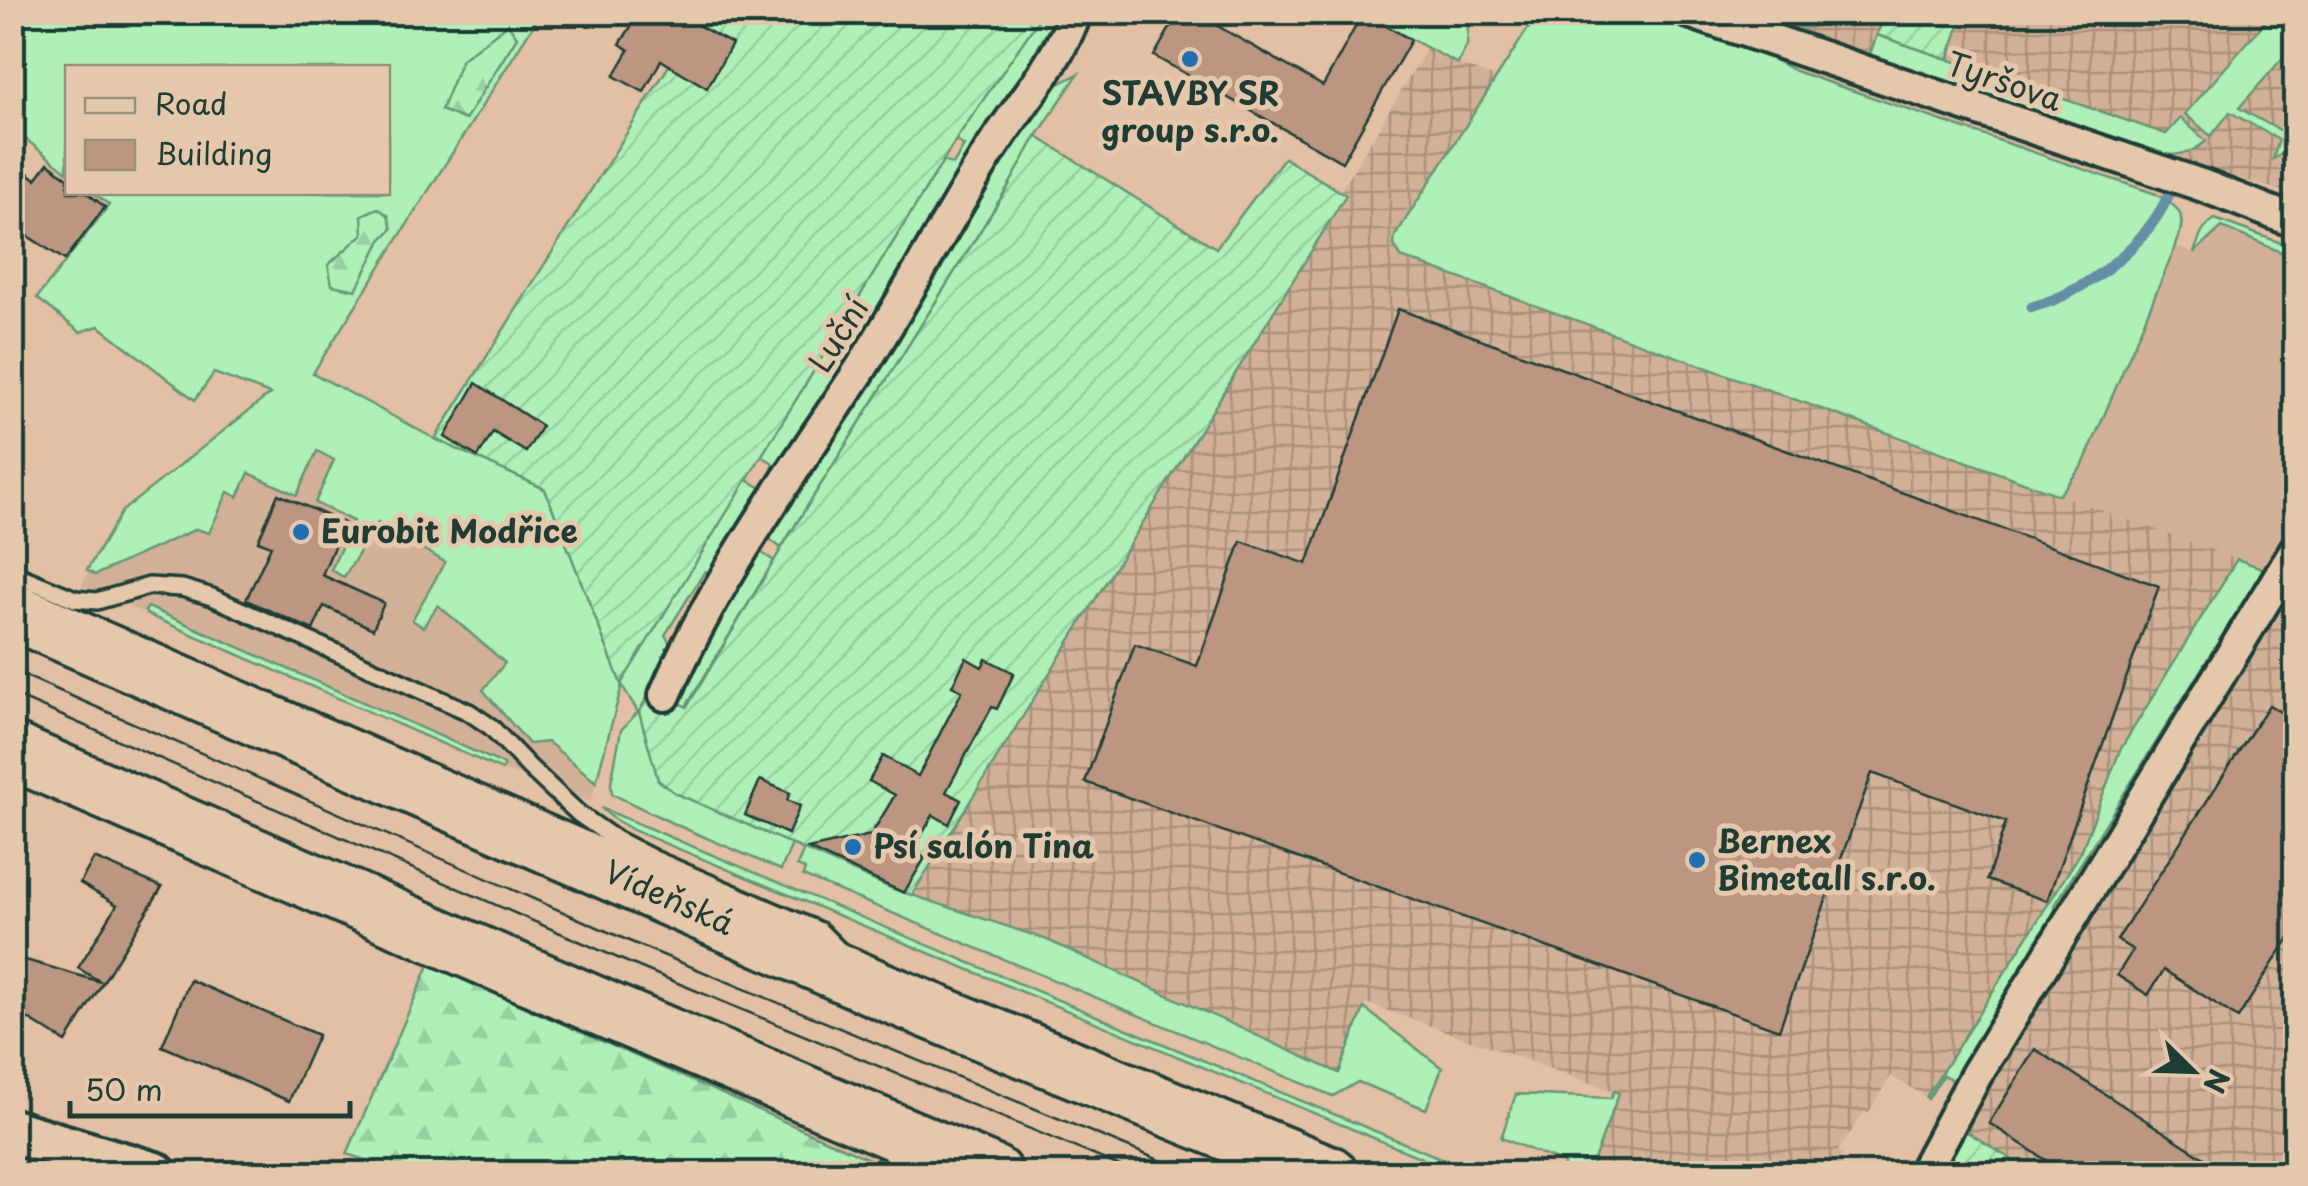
<svg xmlns="http://www.w3.org/2000/svg" width="2308" height="1186" font-family="'Playpen Sans',sans-serif">
<style>
.built{fill:#d3b198}
.industrial{fill:url(#industrial-grid)}
.grass{fill:#aff0b9;stroke:#679676;stroke-width:2.5}
.forest{fill:url(#forest-firs);stroke:#679676;stroke-width:2.5}
.garden{fill:url(#garden-furrows);stroke:#679676;stroke-width:2.5}
.lines{fill:none;stroke-linecap:round;stroke-linejoin:round}
.stream{stroke:#668fa5;stroke-width:11}
.building{fill:#bc9681;stroke:#1f3d34;stroke-width:2.5}
.lane-casing{stroke:#1f3d34;stroke-width:22}
.street-casing{stroke:#1f3d34;stroke-width:38}
.secondary-casing{stroke:#1f3d34;stroke-width:50}
.highway-casing{stroke:#1f3d34;stroke-width:62}
.lane{stroke:#e5c8ac;stroke-width:15}
.street{stroke:#e5c8ac;stroke-width:30}
.secondary{stroke:#e5c8ac;stroke-width:42}
.highway{stroke:#e5c8ac;stroke-width:55}
.tram{stroke:#1f3d34;stroke-width:2.5}
.poi-dot{fill:#1f6fb2;stroke:#e5c8ac;stroke-width:4}
.labels{text-anchor:middle;stroke-width:10;stroke-linejoin:round;paint-order:stroke}
.street-label{font-size:32px;fill:#1f3d34;stroke:#e5c8ac}
.poi-label{font-size:32px;font-weight:bold;fill:#1f3d34;stroke:#e5c8ac;text-anchor:start}
</style>
<defs>
<pattern id="industrial-grid" width="8" height="8" patternUnits="userSpaceOnUse" patternTransform="scale(2.5)"><rect width="8" height="8" fill="#d3b198"/><path d="M0 4h8M4 0v8" fill="none" stroke="#ab917d"/></pattern>
<pattern id="forest-firs" width="22" height="20" patternUnits="userSpaceOnUse" patternTransform="scale(2.5)"><rect width="22" height="20" fill="#aff0b9"/><path d="M5 1l3.5 6h-7zM16 11l3.5 6h-7z" fill="#96cfa0"/></pattern>
<pattern id="garden-furrows" width="10" height="10" patternUnits="userSpaceOnUse" patternTransform="scale(2.5)"><rect width="10" height="10" fill="#aff0b9"/><path d="M-1 1l2-2M0 10L10 0M9 11l2-2" fill="none" stroke="#96cfa0"/></pattern>
</defs>
<rect width="100%" height="100%" fill="#e3bfa4"/>
<filter id="ink" filterUnits="userSpaceOnUse"><feTurbulence type="fractalNoise" baseFrequency=".01" numOctaves="2"/><feDisplacementMap in="SourceGraphic" scale="20" xChannelSelector="R" yChannelSelector="G"/><feConvolveMatrix kernelMatrix="1 2 1 2 8 2 1 2 1" color-interpolation-filters="sRGB"/></filter>
<g filter="url(#ink)">
<g class="built">
<polygon points="2222,227 2295,258 2295,518 2264,569 2059,495 2083,465 2176,246 2194,253"/>
<polygon points="297,374 545,489 621,684 591,802 502,770 82,586 93,556 122,511"/>
</g>
<g class="industrial">
<polygon points="1742,13 2295,13 2295,195 2167,156 2144,152"/>
<polygon points="1427,48 1458,64 1496,78 1437,270 2237,559 2120,750 2081,852 1926,1097 1891,1076 1868,1113 1864,1112 1838,1151 1843,1154 1839,1161 1849,1173 1589,1173 1619,1093 1366,1003 1340,1073 1045,939 912,895 1345,196 1340,192"/>
<polygon points="2295,575 2295,1173 1944,1174 1961,1128 2017,1040 2230,680"/>
</g>
<g class="grass">
<polygon points="184,12 541,13 313,373 435,439 545,489 621,683 746,479 763,489 774,475 772,462 761,456 943,161 953,165 964,146 955,140 979,102 1043,13 1058,13 946,206 715,577 705,571 665,635 674,650 639,712 659,780 675,793 792,844 781,870 672,823 612,794 611,783 621,730 638,712 622,685 596,782 548,742 529,744 483,690 505,663 438,605 423,627 412,620 445,562 378,523 344,577 331,570 353,521 315,503 334,460 317,451 297,495 249,473 238,497 228,492 209,533 196,529 95,575 87,570 122,511 270,394 214,373 195,400 99,326 80,332 37,298 109,205 94,193 388,192 388,68 68,68 67,172 13,129 12,13 44,13 89,22 147,21"/>
<polygon points="1362,13 1469,13 1467,45 1458,64"/>
<path d="M1542,13H1637L1773,59L1795,71L2156,194C2184,209 2186,217 2176,246L2083,465L2059,495L1401,257L1394,245L1395,236L1527,30Z"/>
<path d="M1742,13H1830L1823,24C1795,33 1768,22 1742,13Z"/>
<polygon points="2273,13 2295,13 2295,44 2239,108 2295,139 2295,146 2273,159 2279,140 2230,112 2211,136 2185,114"/>
<path d="M1877,35L2166,134L2181,118L2206,141C2189,158 2166,156 2144,152L1878,60L1870,54Z"/>
<polygon points="1078,74 1037,136 1008,187 781,548 764,535 1017,127 1055,86"/>
<path d="M2215,219L2295,248V258L2222,227L2194,253C2199,239 2202,227 2215,219Z"/>
<polygon points="2295,518 2295,524 2241,611 2238,610 2055,905 2055,910 2010,986 2010,994 1958,1083 1943,1075 1928,1099 1926,1097 2081,852 2120,750 2237,559 2264,569"/>
<polygon points="755,548 774,561 686,707 672,699"/>
<polygon points="148,607 503,764 504,767 502,770 146,614 145,611"/>
<polygon points="601,808 1144,1036 1477,1173 1458,1173 635,831 614,819"/>
<polygon points="804,849 891,888 1045,939 1339,1073 1364,1008 1442,1068 1426,1109 1358,1082 1333,1096 803,876 805,869 797,866"/>
<polygon points="1614,1091 1619,1093 1589,1173 1564,1173 1564,1163 1501,1138 1516,1094 1611,1098"/>
</g>
<g class="forest">
<polygon points="508,24 517,37 465,120 441,110 462,59"/>
<polygon points="378,208 388,215 392,229 381,240 356,290 332,285 328,265 363,234 362,215"/>
<polygon points="429,965 901,1173 407,1174 347,1154"/>
</g>
<g class="garden">
<polygon points="702,13 1043,13 959,135 621,684 545,489 435,439"/>
<polygon points="1885,13 1964,12 1964,13 1948,59 1877,35"/>
<polygon points="1036,136 1216,248 1284,158 1346,195 912,895 891,888 675,793 658,780 639,712 653,688 687,707 793,529 1008,187"/>
<polygon points="1961,1128 2033,1173 1955,1173 1951,1160"/>
</g>
<g class="lines">
<path class="stream" d="M2032,307C2085,293 2147,245 2169,194"/>
</g>
<g class="building">
<polygon points="640,12 674,12 732,44 707,88 661,60 644,92 614,76 629,50 620,44"/>
<polygon points="1179,12 1193,12 1323,86 1363,13 1411,40 1342,162 1154,56"/>
<polygon points="12,161 36,179 48,163 68,178 68,192 86,192 105,207 65,260 12,226"/>
<polygon points="1398,309 2159,586 2047,901 1987,880 2006,822 1872,773 1779,1030 1085,782 1135,644 1197,666 1241,541 1307,564"/>
<polygon points="476,383 542,426 526,452 493,432 478,457 445,437"/>
<polygon points="278,494 344,523 322,575 384,603 373,629 324,606 313,630 246,600 271,546 258,541"/>
<polygon points="966,658 982,667 986,659 1014,673 997,709 992,707 946,792 961,800 949,824 933,815 913,851 925,858 904,893 808,849 871,835 895,795 869,781 883,756 918,776 962,691 952,686"/>
<polygon points="2269,705 2296,722 2296,927 2238,1018 2164,970 2148,995 2117,975 2133,950 2117,940"/>
<polygon points="760,780 790,793 787,800 800,806 788,834 745,815"/>
<polygon points="94,858 162,887 66,1042 12,1009 12,956 101,982 78,968 117,905 80,883"/>
<polygon points="190,980 318,1035 289,1101 162,1046"/>
<polygon points="2035,1049 2229,1174 2067,1174 1989,1123"/>
</g>
<g class="lines">
<g class="lane-casing">
<polyline id="lane" points="12,573 75,599 97,601 149,586 182,588 212,597 469,712 491,727 529,767 579,814 615,839 654,859 820,931 839,950"/>
</g>
<g class="street-casing">
<g id="street">
<polyline points="1689,12 2204,186 2296,222"/>
<path d="M665,695C715,579 791,475 860,370C905,299 944,225 988,154C1017,107 1057,65 1076,12"/>
<polyline points="1923,1174 1976,1075 2296,549"/>
</g>
</g>
<g class="secondary-casing">
<polyline id="secondary" points="12,1131 155,1174"/>
</g>
<g class="highway-casing">
<g id="highway">
<polyline points="12,611 882,991 1329,1174"/>
<polyline points="12,751 614,1013 994,1174"/>
</g>
</g>
<use href="#lane" class="lane"/>
<use href="#street" class="street"/>
<use href="#secondary" class="secondary"/>
<use href="#highway" class="highway"/>
<g class="tram">
<polyline points="12,670 636,944 1193,1174"/>
<polyline points="12,694 627,962 1139,1174"/>
</g>
</g>
</g>
<g class="poi-dot">
<circle cx="1190" cy="59" r="10"/>
<circle cx="301" cy="532" r="10"/>
<circle cx="853" cy="847" r="10"/>
<circle cx="1697" cy="860" r="10"/>
</g>
<g class="labels">
<g class="street-label">
<text transform="translate(2004 82) rotate(19)" y="11">Tyršova</text>
<text transform="translate(839 335) rotate(-58)" y="11">Luční</text>
<text transform="translate(669 898) rotate(24)" y="11">Vídeňská</text>
</g>
<g class="poi-label">
<text x="1190" y="105" text-anchor="middle">STAVBY SR<tspan x="1190" dy="37">group s.r.o.</tspan></text>
<text x="321" y="543">Eurobit Modřice</text>
<text x="1717" y="853">Bernex<tspan x="1717" dy="37">Bimetall s.r.o.</tspan></text>
<text x="873" y="858">Psí salón Tina</text>
</g>
</g>
<rect width="2308" height="1186" fill="none" stroke="#e5c8ac" stroke-width="50"/>
<rect x="25" y="25" width="2258" height="1136" fill="none" stroke="#1f3d34" stroke-width="4" filter="url(#ink)"/>
<rect x="65" y="65" width="325" height="130" fill="#e5c8ac" stroke="#96907c" stroke-width="2.5"/>
<rect x="85" y="98" width="50" height="15" fill="#e5c8ac" stroke="#96907c" stroke-width="2.5"/>
<text x="155" y="115" font-size="30" fill="#1f3d34">Road</text>
<rect x="85" y="140" width="50" height="30" fill="#bc9681" stroke="#96907c" stroke-width="2.5"/>
<text x="155" y="165" font-size="30" fill="#1f3d34">Building</text>
<g transform="translate(2193 1071) rotate(113)" stroke="#e5c8ac" stroke-width="8" paint-order="stroke">
<path d="M0-8L18 38L0 25L-18 38Z" fill="#1f3d34"/>
<text y="-15" font-size="28" font-weight="bold" text-anchor="middle" fill="#1f3d34">N</text>
</g>
<path d="M70 1101v15h280v-15" fill="none" stroke="#1f3d34" stroke-width="5"/>
<text x="85" y="1101" font-size="30" fill="#1f3d34" stroke="#e5c8ac" stroke-width="8" paint-order="stroke">50 m</text>
</svg>
